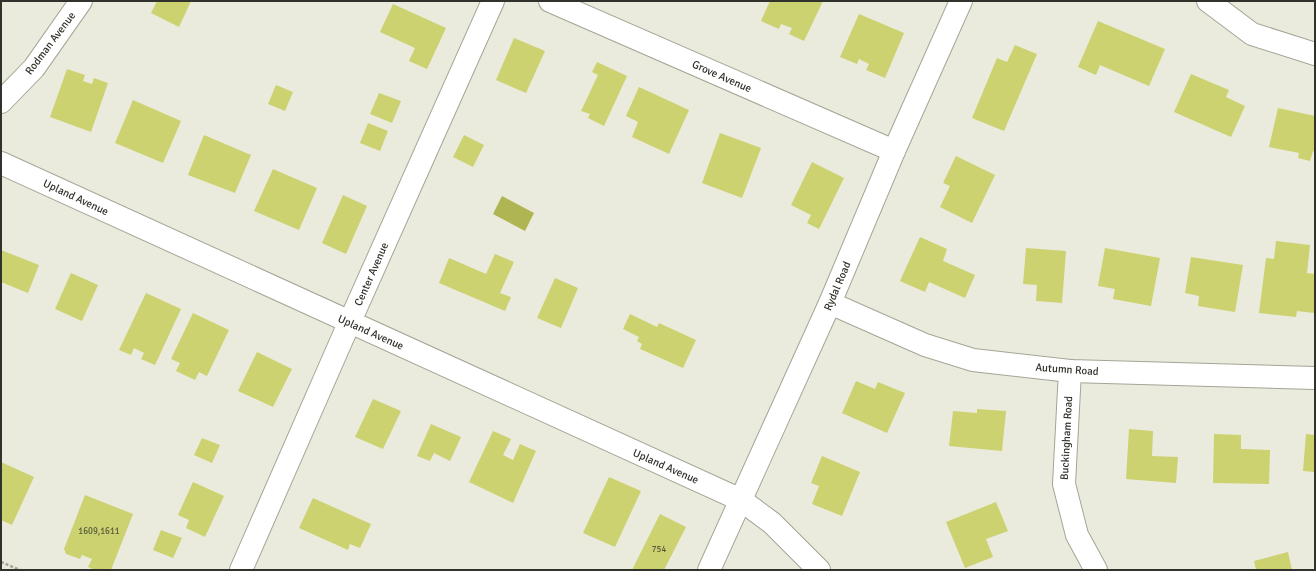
<svg xmlns="http://www.w3.org/2000/svg" width="1316" height="571" font-family="Signika,sans-serif">
<style>
.water{fill:#afb553}
.building{fill:#ccd270}
.lines{fill:none;stroke-linecap:round;stroke-linejoin:round}
.minor-casing{stroke:#a4a596;stroke-width:24}
.tertiary-casing{stroke:#a4a596;stroke-width:24}
.path{stroke:#a2a397;stroke-width:2.5;stroke-dasharray:3 2;stroke-linecap:butt}
.minor{stroke:#fff;stroke-width:22}
.tertiary{stroke:#fff;stroke-width:22}
.labels{text-anchor:middle;stroke-width:3;stroke-linejoin:round;paint-order:stroke}
.number-label{font-size:9px;fill:#585a3d}
.street-label{font-size:11px;fill:#32322c;stroke:#fff}
</style>
<rect width="100%" height="100%" fill="#eaebdc"/>
<polygon class="water" points="502,196 534,213 525,231 493,214"/>
<g class="building">
<polygon points="157,1 191,1 179,27 151,13"/>
<polygon points="770,1 823,1 804,41 789,34 792,28 781,24 779,29 761,21"/>
<polygon points="393,4 446,28 427,69 409,61 415,48 380,32"/>
<polygon points="859,14 904,33 885,78 866,70 869,64 859,59 857,64 840,57"/>
<polygon points="1098,21 1165,49 1149,86 1100,65 1096,75 1078,67"/>
<polygon points="514,38 545,51 526,93 496,80"/>
<polygon points="1015,45 1037,54 1004,131 972,118 997,58 1007,62"/>
<polygon points="597,62 627,76 604,126 588,118 590,114 581,111 598,75 592,72"/>
<polygon points="67,69 85,75 83,81 92,84 94,78 108,83 91,132 50,117"/>
<polygon points="1191,74 1229,90 1226,97 1245,106 1231,137 1174,112"/>
<polygon points="276,85 293,92 285,111 268,104"/>
<polygon points="639,87 689,110 669,154 632,137 638,122 626,116"/>
<polygon points="379,93 401,101 392,123 370,114"/>
<polygon points="133,100 181,121 163,163 115,143"/>
<polygon points="1278,108 1315,116 1315,152 1313,151 1310,161 1298,158 1299,153 1269,147"/>
<polygon points="368,123 388,131 380,151 360,143"/>
<polygon points="720,133 761,148 742,198 702,183"/>
<polygon points="204,135 251,155 235,193 188,175"/>
<polygon points="464,135 484,145 473,167 453,157"/>
<polygon points="956,156 995,175 972,223 940,207 950,186 943,183"/>
<polygon points="812,162 844,178 819,229 807,223 811,215 791,205"/>
<polygon points="273,169 317,188 299,230 254,211"/>
<polygon points="343,195 367,206 346,254 322,243"/>
<polygon points="920,237 947,249 943,261 975,275 965,298 929,282 925,292 900,281"/>
<polygon points="1276,241 1310,245 1307,273 1315,274 1315,303 1314,313 1297,311 1296,317 1259,313 1266,258 1274,259"/>
<polygon points="1026,248 1066,251 1062,303 1036,301 1037,285 1023,284"/>
<polygon points="1105,248 1160,258 1151,306 1113,299 1115,289 1098,286"/>
<polygon points="1,250 39,265 28,293 1,282"/>
<polygon points="495,254 514,262 500,293 511,297 505,311 439,283 449,258 486,274"/>
<polygon points="1191,257 1243,265 1235,312 1198,306 1199,296 1185,293"/>
<polygon points="71,273 98,285 82,321 55,309"/>
<polygon points="555,278 578,288 561,328 537,318"/>
<polygon points="146,293 181,309 155,365 141,359 144,353 134,348 131,355 119,350"/>
<polygon points="193,313 229,330 207,376 199,372 195,380 176,371 180,363 171,359"/>
<polygon points="630,314 657,327 659,323 696,340 683,368 640,349 642,344 637,341 639,337 623,329"/>
<polygon points="257,352 292,369 273,407 238,391"/>
<polygon points="856,381 875,389 878,382 905,393 887,433 842,413"/>
<polygon points="373,399 401,411 383,449 355,437"/>
<polygon points="977,409 1006,411 1002,451 949,446 953,411 977,413"/>
<polygon points="431,424 461,437 450,461 434,453 430,461 417,456"/>
<polygon points="1129,429 1153,431 1152,456 1178,457 1176,483 1126,479"/>
<polygon points="493,431 511,439 503,455 513,460 520,444 536,451 513,503 469,482"/>
<polygon points="1214,434 1241,435 1241,449 1270,450 1269,484 1213,483"/>
<polygon points="1306,434 1315,435 1315,472 1303,471"/>
<polygon points="202,438 220,445 212,463 194,455"/>
<polygon points="822,456 860,472 842,516 812,504 819,486 811,483"/>
<polygon points="1,462 34,477 12,525 1,520"/>
<polygon points="609,477 641,491 615,547 583,533"/>
<polygon points="193,482 224,496 205,537 186,528 189,520 178,515"/>
<polygon points="85,495 133,514 111,570 95,570 88,567 92,559 82,555 80,559 66,554 64,549"/>
<polygon points="313,498 371,524 360,548 350,544 348,550 299,528"/>
<polygon points="996,502 1008,531 986,539 993,557 965,568 946,522"/>
<polygon points="660,514 686,527 664,570 632,570"/>
<polygon points="161,530 182,538 173,558 153,550"/>
<polygon points="1288,552 1292,570 1256,570 1254,561"/>
</g>
<g class="lines">
<g class="minor-casing">
<g id="minor">
<polyline points="550,1 894,151"/>
<polyline points="1208,1 1252,34 1315,54"/>
<polyline points="1,102 34,68 81,1"/>
<polyline points="1,163 741,500 772,523 819,570"/>
<polyline points="830,303 925,345 973,360 1070,371 1315,378"/>
<polyline points="1070,371 1064,484 1077,535 1096,570"/>
<polyline points="241,570 343,337 493,1"/>
</g>
</g>
<g class="tertiary-casing">
<polyline id="tertiary" points="709,570 830,303 894,151 961,1"/>
</g>
<polyline class="path" points="1,562 20,570"/>
<use href="#minor" class="minor"/>
<use href="#tertiary" class="tertiary"/>
</g>
<g class="labels">
<g class="number-label">
<text x="99" y="534">1609,1611</text>
<text x="659" y="552">754</text>
</g>
<g class="street-label">
<text transform="translate(50 43) rotate(-53)" y="4">Rodman Avenue</text>
<text transform="translate(722 76) rotate(24)" y="4">Grove Avenue</text>
<text transform="translate(76 197) rotate(25)" y="4">Upland Avenue</text>
<text transform="translate(371 274) rotate(-66)" y="4">Center Avenue</text>
<text transform="translate(837 286) rotate(-67)" y="4">Rydal Road</text>
<text transform="translate(371 332) rotate(24)" y="4">Upland Avenue</text>
<text transform="translate(1067 369) rotate(4)" y="4">Autumn Road</text>
<text transform="translate(1066 438) rotate(-87)" y="4">Buckingham Road</text>
<text transform="translate(666 466) rotate(24)" y="4">Upland Avenue</text>
</g>
</g>
<rect width="1316" height="571" fill="none" stroke="#32322c" stroke-width="4"/>
</svg>
